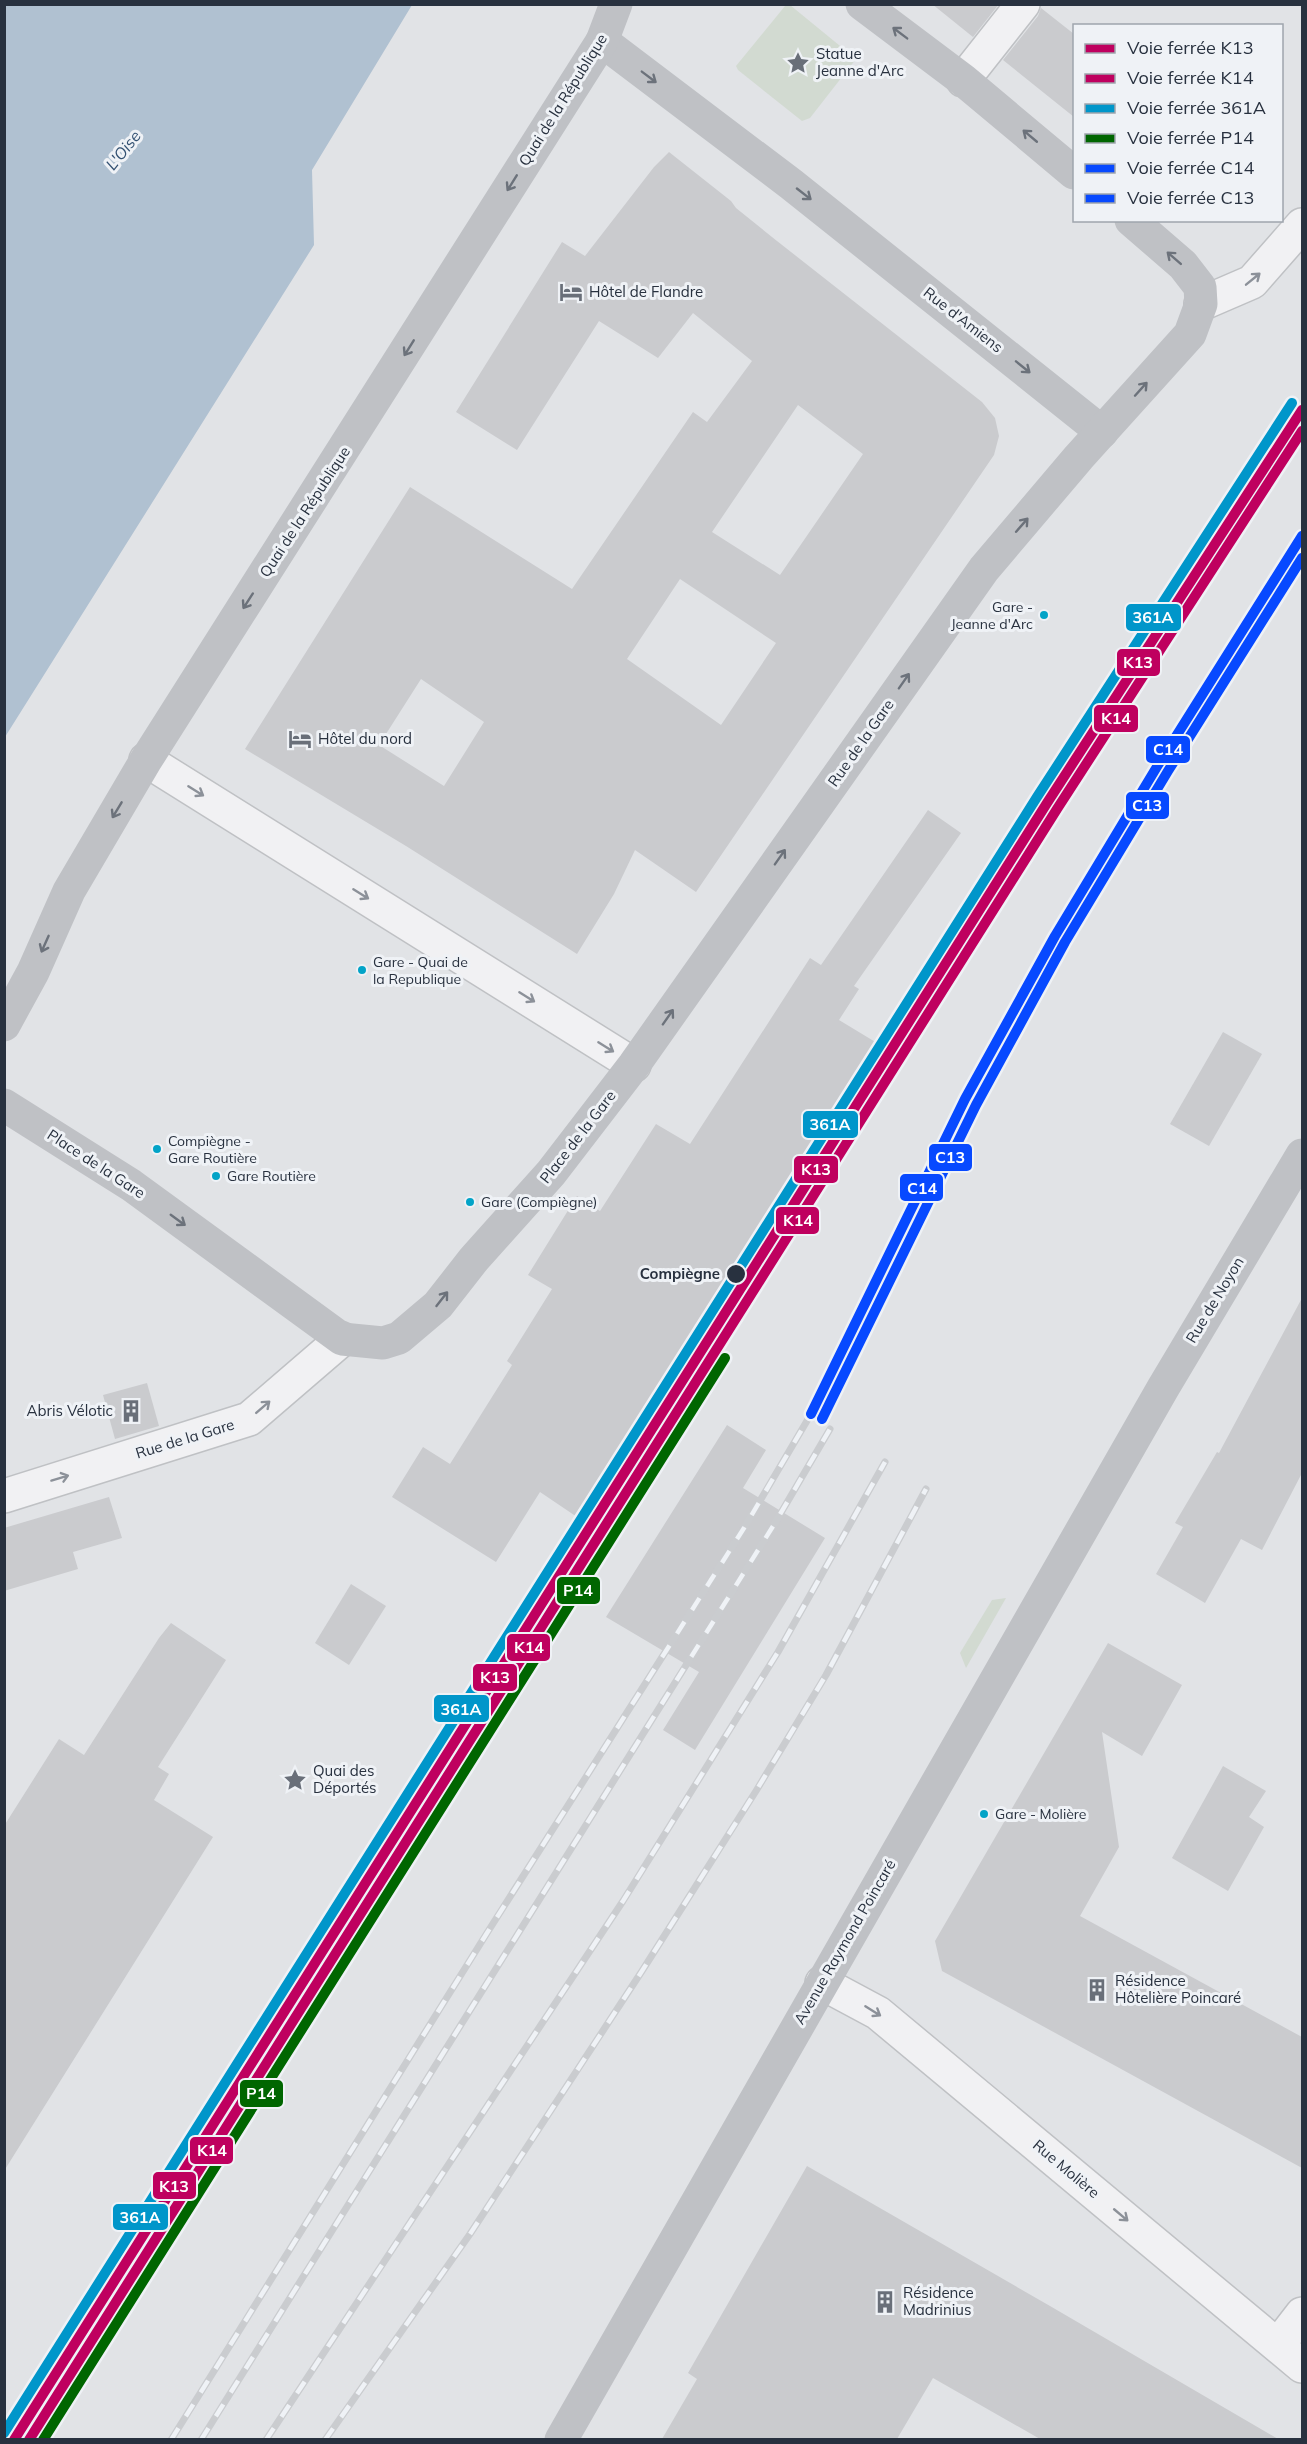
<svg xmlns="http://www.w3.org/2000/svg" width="1307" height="2444" font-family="Mulish,sans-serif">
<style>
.green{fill:#d2dad1}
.water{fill:#b0c1d1}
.building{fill:#cacbce;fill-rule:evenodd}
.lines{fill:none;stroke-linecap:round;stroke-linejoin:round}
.street-casing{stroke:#bfc1c4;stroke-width:36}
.street{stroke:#f1f1f3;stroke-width:33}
.secondary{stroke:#bfc1c5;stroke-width:33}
.rail-casing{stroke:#cacccf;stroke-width:7}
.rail{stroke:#eff2f6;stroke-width:4.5;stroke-dasharray:14;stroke-linecap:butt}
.rail-1-casing{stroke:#eff2f6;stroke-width:15}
.rail-2-casing{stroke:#eff2f6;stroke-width:15}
.rail-3-casing{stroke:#eff2f6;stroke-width:15}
.rail-4-casing{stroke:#eff2f6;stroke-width:15}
.rail-5-casing{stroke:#eff2f6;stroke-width:15}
.rail-6-casing{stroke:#eff2f6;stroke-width:15}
.rail-1{stroke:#bf005f;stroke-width:10}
.rail-2{stroke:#bf005f;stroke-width:10}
.rail-3{stroke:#0096ca;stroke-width:10}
.rail-4{stroke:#060;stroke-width:10}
.rail-5{stroke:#0749ff;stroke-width:10}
.rail-6{stroke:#0749ff;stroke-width:10}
.oneway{stroke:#6c727b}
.oneway2{stroke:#8c9199}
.bus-dot{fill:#02a3c7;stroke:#eff2f6;stroke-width:2}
.stop-dot{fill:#28313f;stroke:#eff2f6;stroke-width:2}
.labels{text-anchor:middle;stroke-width:6;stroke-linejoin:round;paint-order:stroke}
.bus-label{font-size:14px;fill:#28313f;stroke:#eff2f6;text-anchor:start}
.poi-label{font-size:15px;fill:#28313f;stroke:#eff2f6;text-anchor:start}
.street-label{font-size:15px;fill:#28313f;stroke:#eff2f6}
.stop-label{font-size:15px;font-weight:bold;fill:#28313f;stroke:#eff2f6;text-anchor:end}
.water-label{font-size:16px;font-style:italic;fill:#335172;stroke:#eff2f6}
.line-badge{stroke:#eff2f6;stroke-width:2}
.badge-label{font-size:16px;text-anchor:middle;font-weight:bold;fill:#fff}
</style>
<rect width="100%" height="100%" fill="#e1e3e6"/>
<g class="green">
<polygon points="790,5 856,59 810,118 802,121 738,70 736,66 785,6"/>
<polygon points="1006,1598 966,1668 960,1653 992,1600"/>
</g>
<polygon class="water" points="5,4 412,5 312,170 314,245 5,737"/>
<g class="building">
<polygon points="932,4 999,4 973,37"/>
<polygon points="1041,8 1074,34 1074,117 1003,60 1038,16"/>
<path d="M669,152L731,201L736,208L777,241L982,402L995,418L999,436L994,455L696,892L635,850L614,894L577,954L406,846L245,749L410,487L572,589L693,412L707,422L752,361L693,313L658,358L599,321L517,450L456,412L562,242L585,256L654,167ZM798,405L863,454L780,575L712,532ZM680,579L776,643L721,725L627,659ZM421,679L484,722L444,786L379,745Z"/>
<polygon points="928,810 961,833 854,986 859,989 839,1020 877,1043 577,1517 540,1492 496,1562 392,1497 423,1447 450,1464 512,1365 507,1361 552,1289 528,1275 577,1196 600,1211 656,1124 690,1144 810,958 821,965"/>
<polygon points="1223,1032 1262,1054 1209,1146 1170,1124"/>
<polygon points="1302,1298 1302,1473 1262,1550 1241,1539 1205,1603 1156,1574 1183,1527 1175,1523 1217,1452 1219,1453"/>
<polygon points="147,1383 159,1426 115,1439 103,1395"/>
<polygon points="727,1425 766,1450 743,1488 825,1538 695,1750 663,1730 699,1672 606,1617"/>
<polygon points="109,1497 122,1538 73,1552 78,1569 4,1591 4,1528"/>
<polygon points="351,1584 386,1606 349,1665 315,1643"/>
<polygon points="171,1623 226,1660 158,1767 169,1774 154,1800 213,1837 4,2171 4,1826 59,1739 84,1755 159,1638"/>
<polygon points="1108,1643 1182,1685 1142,1756 1102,1732 1119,1847 1080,1916 1302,2037 1302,2168 942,1971 935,1941"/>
<polygon points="1223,1766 1266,1791 1249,1817 1264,1827 1228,1891 1172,1858"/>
<polygon points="807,2166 1050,2306 1278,2439 1040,2439 933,2378 897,2439 662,2439 697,2379 688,2373"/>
</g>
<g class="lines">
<g class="street-casing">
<g id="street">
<polyline points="963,80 1023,4"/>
<polyline points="1201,304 1252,282 1302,225"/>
<polyline points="146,760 634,1065"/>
<polyline points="4,1496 249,1419 342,1339"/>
<polyline points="822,1983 878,2013 1302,2366"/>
<polyline points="1278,2345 1302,2314"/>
</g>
</g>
<use href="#street" class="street"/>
<g class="secondary">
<polyline points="862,4 963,80 1074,173"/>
<polyline points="602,41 791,184 1102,432"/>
<polyline points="4,1025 33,972 69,891 146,760 602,41 616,4"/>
<polyline points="4,1105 131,1185 342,1339 383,1343 399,1338 438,1305 474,1259 551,1173 634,1065 984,569 1079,457 1190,334 1201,304 1200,287 1183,265 1131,220"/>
<polyline points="561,2440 1163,1388 1302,1155"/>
</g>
<g class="rail-casing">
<g id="rail">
<polyline points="171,2440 487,1933 744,1528 811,1414"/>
<polyline points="201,2440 775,1523 830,1429"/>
<polyline points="266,2440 623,1901 778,1652 885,1462"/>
<polyline points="325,2440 470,2234 642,1971 756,1791 826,1675 926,1489"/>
</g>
</g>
<use href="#rail" class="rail"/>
<g class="rail-1-casing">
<polyline id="rail-1" points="14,2440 1047,803 1302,410"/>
</g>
<g class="rail-2-casing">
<polyline id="rail-2" points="29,2440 1057,809 1302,431"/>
</g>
<g class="rail-3-casing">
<polyline id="rail-3" points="4,2433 1037,797 1292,403"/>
</g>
<g class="rail-4-casing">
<polyline id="rail-4" points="43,2440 725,1358"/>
</g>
<g class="rail-5-casing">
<polyline id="rail-5" points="811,1414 965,1099 1055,936 1158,765 1302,536"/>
</g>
<g class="rail-6-casing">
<polyline id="rail-6" points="822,1419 976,1105 1065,942 1168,771 1302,558"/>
</g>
<use href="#rail-1" class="rail-1"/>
<use href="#rail-2" class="rail-2"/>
<use href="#rail-3" class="rail-3"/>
<use href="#rail-4" class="rail-4"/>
<use href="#rail-5" class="rail-5"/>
<use href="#rail-6" class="rail-6"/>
</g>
<defs><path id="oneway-shaft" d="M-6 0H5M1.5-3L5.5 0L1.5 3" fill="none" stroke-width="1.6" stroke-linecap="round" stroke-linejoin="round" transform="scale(1.5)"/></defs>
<g class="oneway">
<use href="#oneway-shaft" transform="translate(900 33) rotate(-143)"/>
<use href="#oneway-shaft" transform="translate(649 77) rotate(37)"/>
<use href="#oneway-shaft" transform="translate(1030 136) rotate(-140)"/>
<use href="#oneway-shaft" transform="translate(512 183) rotate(122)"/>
<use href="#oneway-shaft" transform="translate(804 194) rotate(38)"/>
<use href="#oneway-shaft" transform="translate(1174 258) rotate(-139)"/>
<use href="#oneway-shaft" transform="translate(409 348) rotate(122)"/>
<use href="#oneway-shaft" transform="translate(1023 367) rotate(39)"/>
<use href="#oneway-shaft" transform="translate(1141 389) rotate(-48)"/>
<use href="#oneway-shaft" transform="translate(1022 525) rotate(-49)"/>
<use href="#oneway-shaft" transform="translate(248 601) rotate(123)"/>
<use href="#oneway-shaft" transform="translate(904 681) rotate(-55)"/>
<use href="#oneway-shaft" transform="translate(117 810) rotate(121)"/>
<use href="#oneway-shaft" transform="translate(780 857) rotate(-55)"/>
<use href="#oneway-shaft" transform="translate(45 944) rotate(114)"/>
<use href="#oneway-shaft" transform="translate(668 1017) rotate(-55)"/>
<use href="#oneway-shaft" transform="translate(178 1220) rotate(36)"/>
<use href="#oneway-shaft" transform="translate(442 1299) rotate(-52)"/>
</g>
<g class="oneway2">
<use href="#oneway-shaft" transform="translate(1253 279) rotate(-39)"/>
<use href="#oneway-shaft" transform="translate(196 791) rotate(32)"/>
<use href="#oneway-shaft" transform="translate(361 894) rotate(32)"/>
<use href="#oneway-shaft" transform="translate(527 997) rotate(32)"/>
<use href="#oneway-shaft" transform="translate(606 1047) rotate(32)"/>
<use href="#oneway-shaft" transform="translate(263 1407) rotate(-41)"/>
<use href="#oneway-shaft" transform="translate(60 1478) rotate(-17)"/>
<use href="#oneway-shaft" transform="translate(873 2011) rotate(32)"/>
<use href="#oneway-shaft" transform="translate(1121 2215) rotate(40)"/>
</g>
<defs>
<g id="sight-bare" transform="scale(1.8)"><path d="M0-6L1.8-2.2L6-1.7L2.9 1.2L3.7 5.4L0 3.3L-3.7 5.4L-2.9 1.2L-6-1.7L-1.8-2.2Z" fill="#696f79" stroke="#eff2f6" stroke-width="2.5" paint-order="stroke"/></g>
<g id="hotel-bare" transform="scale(1.8)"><path d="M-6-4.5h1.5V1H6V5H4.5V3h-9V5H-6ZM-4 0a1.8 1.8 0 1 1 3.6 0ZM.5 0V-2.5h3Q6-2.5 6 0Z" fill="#696f79" stroke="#eff2f6" stroke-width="2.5" paint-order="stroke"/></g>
<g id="building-bare" transform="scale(1.8)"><path d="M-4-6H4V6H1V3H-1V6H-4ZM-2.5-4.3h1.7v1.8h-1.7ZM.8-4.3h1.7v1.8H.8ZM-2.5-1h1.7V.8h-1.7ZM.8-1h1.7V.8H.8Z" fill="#696f79" stroke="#eff2f6" stroke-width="2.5" paint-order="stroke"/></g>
</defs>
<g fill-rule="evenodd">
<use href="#sight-bare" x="798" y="63"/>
<use href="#hotel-bare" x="571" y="292"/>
<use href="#hotel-bare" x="300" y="739"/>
<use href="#building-bare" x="131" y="1411"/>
<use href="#sight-bare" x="295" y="1780"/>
<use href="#building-bare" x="1097" y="1990"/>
<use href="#building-bare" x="885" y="2302"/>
</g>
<g class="bus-dot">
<circle cx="1044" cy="615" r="5"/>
<circle cx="362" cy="970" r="5"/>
<circle cx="157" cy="1149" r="5"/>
<circle cx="216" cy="1176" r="5"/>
<circle cx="470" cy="1202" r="5"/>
<circle cx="984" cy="1814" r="5"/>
</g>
<circle class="stop-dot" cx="736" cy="1274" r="10"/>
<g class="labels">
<g class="bus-label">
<text x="1033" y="612" text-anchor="end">Gare -<tspan x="1033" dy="17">Jeanne d'Arc</tspan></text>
<text x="373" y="967">Gare - Quai de<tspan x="373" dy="17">la Republique</tspan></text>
<text x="168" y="1146">Compiègne -<tspan x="168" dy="17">Gare Routière</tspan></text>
<text x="227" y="1181">Gare Routière</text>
<text x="481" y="1207">Gare (Compiègne)</text>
<text x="995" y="1819">Gare - Molière</text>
</g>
<g class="poi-label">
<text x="816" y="59">Statue<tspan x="816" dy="17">Jeanne d'Arc</tspan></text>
<text x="589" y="297">Hôtel de Flandre</text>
<text x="318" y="744">Hôtel du nord</text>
<text x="113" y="1416" text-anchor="end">Abris Vélotic</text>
<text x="313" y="1776">Quai des<tspan x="313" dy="17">Déportés</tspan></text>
<text x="1115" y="1986">Résidence<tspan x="1115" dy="17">Hôtelière Poincaré</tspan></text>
<text x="903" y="2298">Résidence<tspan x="903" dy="17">Madrinius</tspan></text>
</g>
<g class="street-label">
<text transform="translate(563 100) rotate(-58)" y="5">Quai de la République</text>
<text transform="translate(963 320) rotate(38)" y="5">Rue d'Amiens</text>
<text transform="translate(305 512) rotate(-57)" y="5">Quai de la République</text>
<text transform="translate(861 743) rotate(-55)" y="5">Rue de la Gare</text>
<text transform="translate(578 1137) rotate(-52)" y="5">Place de la Gare</text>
<text transform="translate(96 1164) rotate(33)" y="5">Place de la Gare</text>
<text transform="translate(1215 1300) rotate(-59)" y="5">Rue de Noyon</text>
<text transform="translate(185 1439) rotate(-17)" y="5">Rue de la Gare</text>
<text transform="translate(845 1942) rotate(-60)" y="5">Avenue Raymond Poincaré</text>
<text transform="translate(1066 2169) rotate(40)" y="5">Rue Molière</text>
</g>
<g class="stop-label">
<text x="720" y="1279">Compiègne</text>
</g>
<g class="water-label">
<text transform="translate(123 150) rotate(-51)" y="6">L'Oise</text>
</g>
</g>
<g class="line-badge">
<rect x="1125" y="603" width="57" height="29" rx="6" fill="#0096ca"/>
<rect x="1116" y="648" width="45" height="29" rx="6" fill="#bf005f"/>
<rect x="1093" y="704" width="46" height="29" rx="6" fill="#bf005f"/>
<rect x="1145" y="735" width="46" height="29" rx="6" fill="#0749ff"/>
<rect x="1125" y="791" width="45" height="29" rx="6" fill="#0749ff"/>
<rect x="802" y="1110" width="57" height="29" rx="6" fill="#0096ca"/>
<rect x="928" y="1143" width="45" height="29" rx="6" fill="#0749ff"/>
<rect x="793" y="1155" width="46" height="29" rx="6" fill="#bf005f"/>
<rect x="899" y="1173" width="45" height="29" rx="6" fill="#0749ff"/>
<rect x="775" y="1206" width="45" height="29" rx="6" fill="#bf005f"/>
<rect x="556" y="1576" width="45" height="29" rx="6" fill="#060"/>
<rect x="506" y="1633" width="45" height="29" rx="6" fill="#bf005f"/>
<rect x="472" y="1663" width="46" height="29" rx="6" fill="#bf005f"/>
<rect x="433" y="1694" width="57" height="29" rx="6" fill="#0096ca"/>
<rect x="239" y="2079" width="45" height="29" rx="6" fill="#060"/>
<rect x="189" y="2136" width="45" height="29" rx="6" fill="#bf005f"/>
<rect x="152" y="2171" width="45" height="29" rx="6" fill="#bf005f"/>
<rect x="112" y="2203" width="57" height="28" rx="6" fill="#0096ca"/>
</g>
<g class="badge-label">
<text x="1153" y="623">361A</text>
<text x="1138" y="668">K13</text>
<text x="1116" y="724">K14</text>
<text x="1168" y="755">C14</text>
<text x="1147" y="811">C13</text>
<text x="830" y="1130">361A</text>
<text x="950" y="1163">C13</text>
<text x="816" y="1175">K13</text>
<text x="922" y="1194">C14</text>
<text x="798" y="1226">K14</text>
<text x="578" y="1596">P14</text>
<text x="529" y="1653">K14</text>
<text x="495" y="1683">K13</text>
<text x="461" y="1715">361A</text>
<text x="261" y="2099">P14</text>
<text x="212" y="2156">K14</text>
<text x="174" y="2192">K13</text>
<text x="140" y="2223">361A</text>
</g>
<rect width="1307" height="2444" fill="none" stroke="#28313f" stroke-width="12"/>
<rect x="1073" y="24" width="210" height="198" fill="#eff2f6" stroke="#9fa5ad" stroke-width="1.5"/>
<rect x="1085" y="44" width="30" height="9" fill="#bf005f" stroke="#9fa5ad" stroke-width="1.5"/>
<text x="1127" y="54" font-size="18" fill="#28313f">Voie ferrée K13</text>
<rect x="1085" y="74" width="30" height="9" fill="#bf005f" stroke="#9fa5ad" stroke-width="1.5"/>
<text x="1127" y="84" font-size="18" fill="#28313f">Voie ferrée K14</text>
<rect x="1085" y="104" width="30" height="9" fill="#0096ca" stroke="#9fa5ad" stroke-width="1.5"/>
<text x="1127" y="114" font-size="18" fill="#28313f">Voie ferrée 361A</text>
<rect x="1085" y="134" width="30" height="9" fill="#006600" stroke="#9fa5ad" stroke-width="1.5"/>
<text x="1127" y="144" font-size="18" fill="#28313f">Voie ferrée P14</text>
<rect x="1085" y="164" width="30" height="9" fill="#0749ff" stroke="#9fa5ad" stroke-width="1.5"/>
<text x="1127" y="174" font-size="18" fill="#28313f">Voie ferrée C14</text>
<rect x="1085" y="194" width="30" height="9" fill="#0749ff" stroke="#9fa5ad" stroke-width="1.5"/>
<text x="1127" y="204" font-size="18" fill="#28313f">Voie ferrée C13</text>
</svg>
